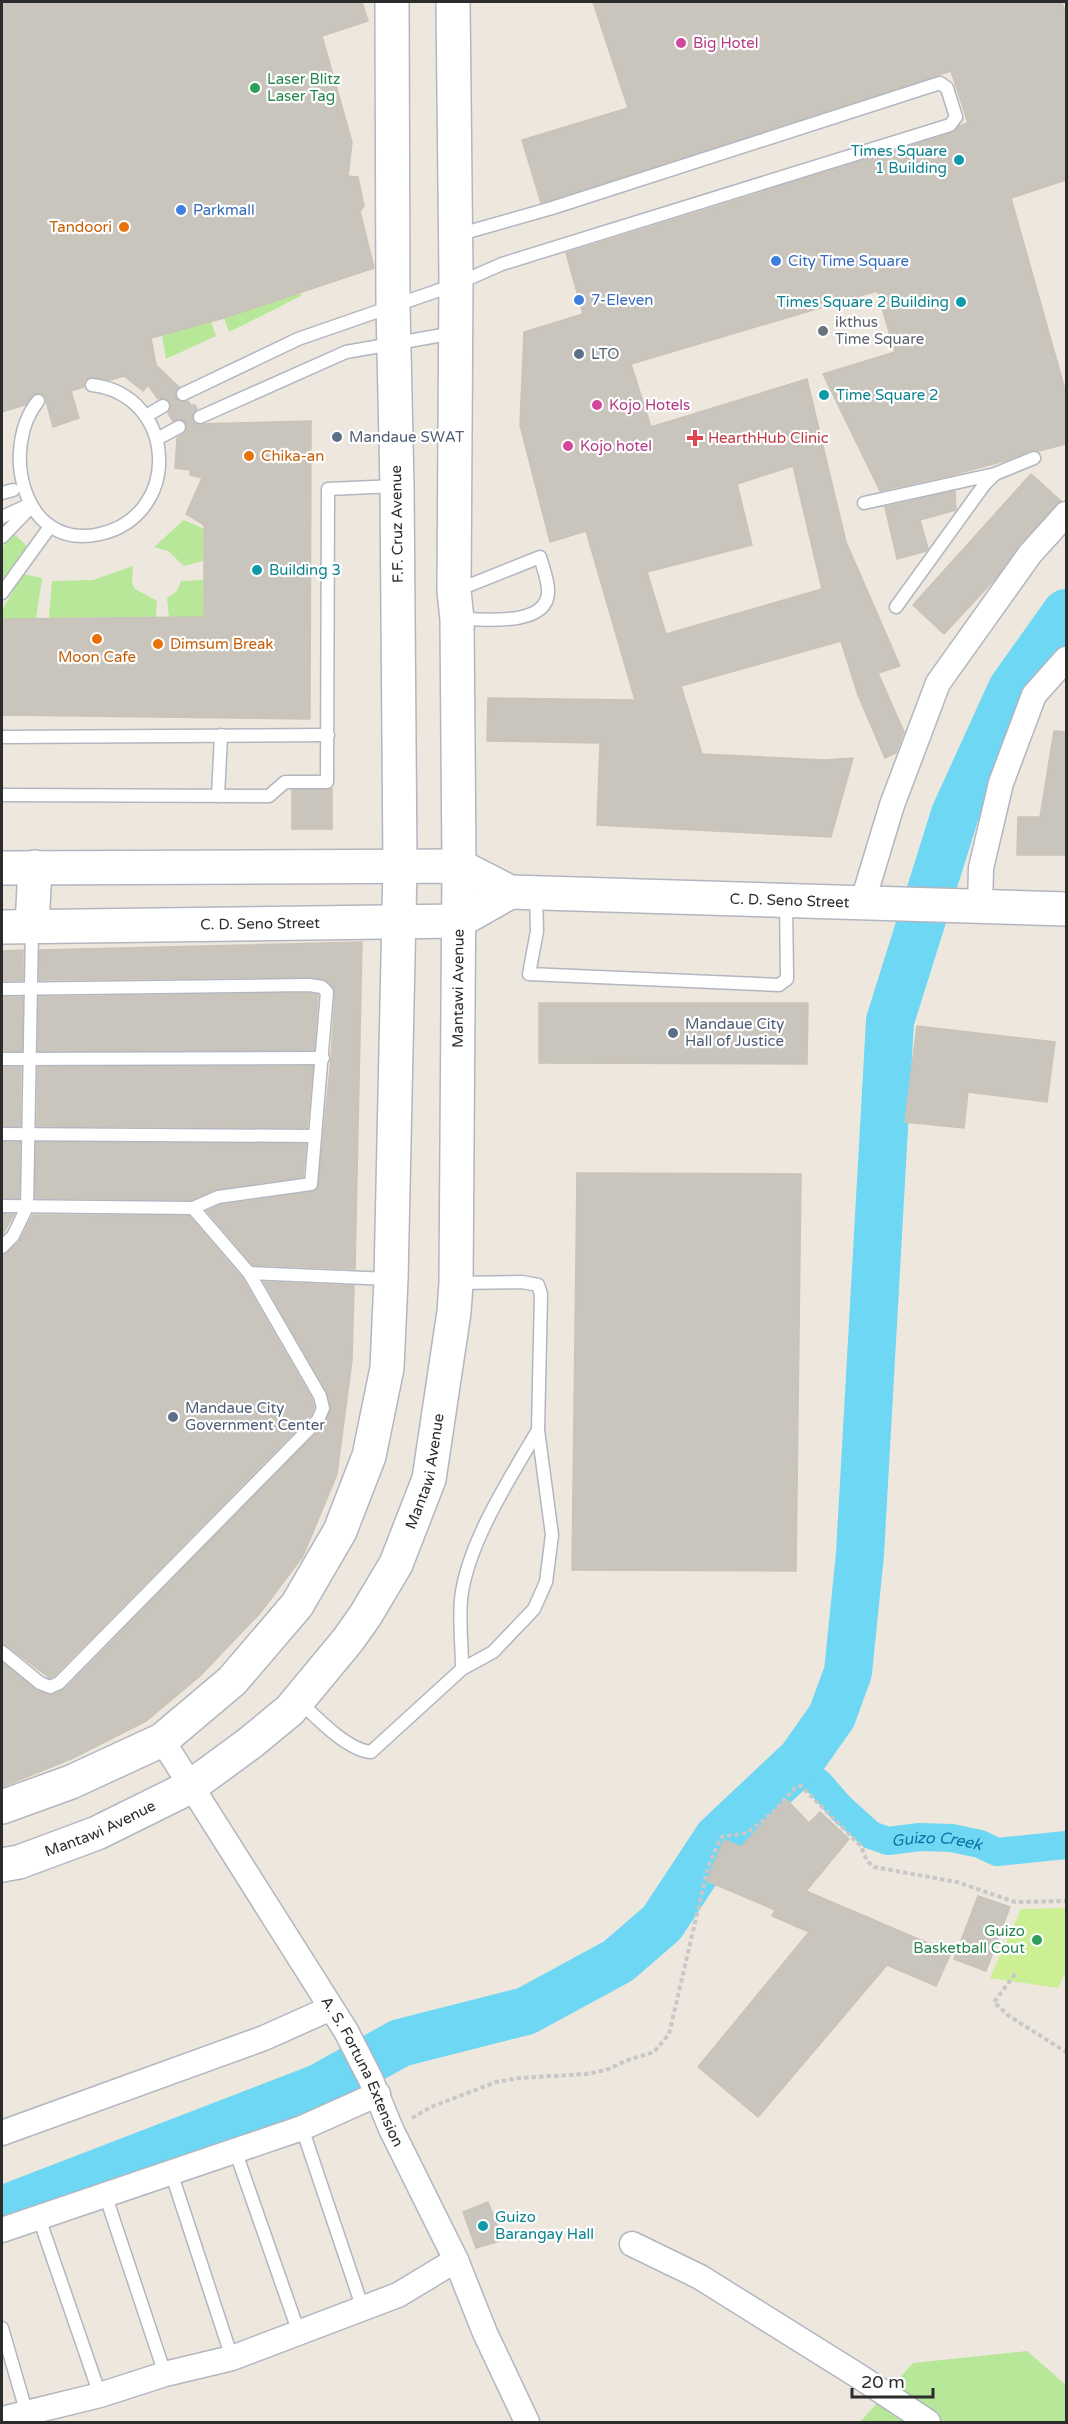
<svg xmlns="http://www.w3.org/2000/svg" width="1068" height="2424" font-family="'Varela Round',sans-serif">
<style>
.green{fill:#b7e799}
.pitch{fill:#ccef94}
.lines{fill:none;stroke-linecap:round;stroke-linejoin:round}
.canal{stroke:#6ed7f4;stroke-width:28}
.river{stroke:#6ed7f4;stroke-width:48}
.building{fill:#c9c5bd;stroke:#cac3b8;stroke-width:1.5;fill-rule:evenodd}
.lane-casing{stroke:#b2b6c0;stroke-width:15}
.street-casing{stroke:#b2b6c0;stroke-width:27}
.secondary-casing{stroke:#b2b6c0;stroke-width:36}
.path{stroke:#c8c8c8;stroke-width:4;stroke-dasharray:4.5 3;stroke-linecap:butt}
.lane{stroke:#fff;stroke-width:12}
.street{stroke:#fff;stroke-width:24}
.secondary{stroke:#fff;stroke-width:33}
.hotel-dot{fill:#d1479c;stroke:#fff;stroke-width:2}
.leisure-dot{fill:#2e9e5b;stroke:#fff;stroke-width:2}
.culture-dot{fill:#0f9aa8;stroke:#fff;stroke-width:2}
.shop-dot{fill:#3f7fe0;stroke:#fff;stroke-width:2}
.food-dot{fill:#e8710a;stroke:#fff;stroke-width:2}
.worship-dot{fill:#6b7280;stroke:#fff;stroke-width:2}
.service-dot{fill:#5c6f8a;stroke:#fff;stroke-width:2}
.health-dot{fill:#e0444e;stroke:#fff;stroke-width:2}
.labels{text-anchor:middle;stroke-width:4.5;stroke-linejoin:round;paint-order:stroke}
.hotel-label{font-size:15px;fill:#b23c85;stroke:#fff;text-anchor:start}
.leisure-label{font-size:15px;fill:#27864d;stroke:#fff;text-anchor:start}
.culture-label{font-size:15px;fill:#0d838f;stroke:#fff;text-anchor:start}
.shop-label{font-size:15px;fill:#366cbe;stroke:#fff;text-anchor:start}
.food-label{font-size:15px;fill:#c56008;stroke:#fff;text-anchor:start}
.worship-label{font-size:15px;fill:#5b616d;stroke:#fff;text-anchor:start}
.service-label{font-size:15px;fill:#4e5e75;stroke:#fff;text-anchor:start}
.health-label{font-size:15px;fill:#be3a42;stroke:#fff;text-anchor:start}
.street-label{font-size:15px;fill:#2c2c2c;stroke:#fff}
.water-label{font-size:16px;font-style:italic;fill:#0776a5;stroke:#fff}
</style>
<rect width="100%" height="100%" fill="#eee7de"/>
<g class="green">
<polygon points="301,293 301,296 229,332 224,318"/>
<polygon points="211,321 216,336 166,359 162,335"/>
<polygon points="184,520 204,529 203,561 184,566 168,551 154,547"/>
<polygon points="13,533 28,547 2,585 2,548"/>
<polygon points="133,566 132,583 135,589 157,601 156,617 49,618 52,581 93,580"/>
<polygon points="23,574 42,578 36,619 2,619 2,610"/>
<polygon points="203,580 204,617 169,618 167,598 177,591 181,581"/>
<polygon points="1027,2351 1066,2385 1066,2422 860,2422 913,2363"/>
</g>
<polygon class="pitch" points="1066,1908 1066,1971 1058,1988 990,1978 1021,1909"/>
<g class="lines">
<path class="canal" id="s1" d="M796,1765L820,1784L841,1808L871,1835L888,1841L920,1837L952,1838L980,1844L997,1852L1066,1845"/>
<polyline class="river" points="2,2210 319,2088 400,2043 526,2011 618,1961 662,1923 718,1838 801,1760 832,1716 848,1672 860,1554 890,1021 955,814 1012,689 1066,613"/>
</g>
<g class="building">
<polygon points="2,2 362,2 368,21 322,36 352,142 348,176 358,177 364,206 360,211 374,268 224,318 151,338 156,365 179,387 175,393 176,398 182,402 188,401 191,405 195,405 197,409 192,417 196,424 311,421 310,719 2,715 2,619 204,617 204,525 186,514 202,478 190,475 190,470 175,468 177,438 186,432 186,424 180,419 173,421 168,413 171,407 170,401 164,398 158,399 148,385 143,391 124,376 106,381 90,377 84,382 84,387 71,391 79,418 53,427 45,397 42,394 33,394 27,404 2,412"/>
<path d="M593,2H1062L1066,16V180L1011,198L1066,393V444L1039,451L1031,450L1008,460L952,475L880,491L823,374L895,352L877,291L631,364L651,427L807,379L846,542L900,666L878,673L904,732L896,753L885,758L858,695L841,641L681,686L702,754L824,760L853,758L831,837L597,825L600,743L487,741L488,698L635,700L586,531L550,542L520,425L524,332L583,314L566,253L952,133L959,126L968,123L951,71L541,203L522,140L628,108ZM793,466L822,589L666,634L647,572L752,545L737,484Z"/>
<polygon points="1031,474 1061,501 1019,545 996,578 944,634 913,605"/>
<polygon points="955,491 956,510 920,520 928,548 926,551 897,559 885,507"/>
<polygon points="1054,731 1066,732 1066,855 1017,855 1018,817 1040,817"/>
<polygon points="332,789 332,829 292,829 292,790"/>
<polygon points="362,942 355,1269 253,1265 207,1211 220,1205 312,1192 318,1188 331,1059 335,993 333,987 324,979 309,977 39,980 40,950"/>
<polygon points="23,950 23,980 2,981 2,951"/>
<polygon points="308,993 318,995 314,1050 38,1051 39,997"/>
<polygon points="2,997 23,997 22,1051 2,1051"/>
<polygon points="539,1003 808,1003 807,1064 539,1063"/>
<polygon points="917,1026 1055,1042 1047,1102 968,1092 964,1128 905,1122"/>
<polygon points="313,1066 307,1128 37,1126 38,1067"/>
<polygon points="2,1067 21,1067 20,1126 2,1126"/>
<polygon points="2,1142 20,1142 19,1198 2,1198"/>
<polygon points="36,1142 306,1144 303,1177 217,1189 191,1200 35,1198"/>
<polygon points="577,1173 801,1174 796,1571 572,1570"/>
<polygon points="2,1214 14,1214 2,1236"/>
<polygon points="33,1215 189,1216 242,1278 312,1399 314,1407 311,1415 54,1676 50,1678 7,1646 2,1644 2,1255 7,1253 19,1242"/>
<polygon points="264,1282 354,1286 352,1360 337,1474 303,1556 261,1612 200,1676 146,1721 71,1759 2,1787 2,1662 37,1691 51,1695 65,1689 326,1423 331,1407 327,1392"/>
<polygon points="786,1799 809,1823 820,1812 849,1839 806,1891 951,1953 936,1986 887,1965 758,2117 698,2067 809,1932 772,1916 775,1910 707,1881 724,1840 741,1847"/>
<polygon points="978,1896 1010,1907 986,1971 954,1959"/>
<polygon points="488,2202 503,2240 476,2248 463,2212"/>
</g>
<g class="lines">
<g class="lane-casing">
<g id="lane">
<polyline points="183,394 298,339 454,285 502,264 950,125 956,117 947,88 940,83 552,208 457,235"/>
<path d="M38,401C0,448 22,552 100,534C183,515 177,395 92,385"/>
<polyline points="146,416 163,406"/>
<polyline points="200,417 346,352 454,333"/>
<polyline points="157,439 179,427"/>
<polyline points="2,493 13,490"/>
<polyline points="864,503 995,474 1034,458"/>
<polyline points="2,517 24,507"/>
<polyline points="2,537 27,511"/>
<path d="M455,591L540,557C543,568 549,582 548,593C546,627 482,619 458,619"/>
<polyline points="2,593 49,528"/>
<polyline points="896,607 984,485 994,475"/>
<polyline points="2,737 328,735"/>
<polyline points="2,795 269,796 285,782 327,782 328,489 396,486"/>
<polyline points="218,796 221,735"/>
<polyline points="536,895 537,931 529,974 779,985 787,979 786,902"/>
<polyline points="2,989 309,985 322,987 327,992 311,1184 218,1197 193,1208 2,1206"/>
<polyline points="2,1059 323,1058"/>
<polyline points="2,1134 314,1136"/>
<polyline points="2,1247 13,1236 27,1207 32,929"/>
<polyline points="249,1273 389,1279"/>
<polyline points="2,1652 40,1683 50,1687 59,1683 318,1420 323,1408 320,1396 249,1273 193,1208"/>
<path d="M462,1669C462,1646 459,1622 461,1599C467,1544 510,1478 538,1430"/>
<path d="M300,1702C317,1718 347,1750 371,1752L462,1669L493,1652L534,1609L546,1582L552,1535L538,1430L541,1294L538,1285L522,1282L457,1283"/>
<polyline points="302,2128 363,2309"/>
<polyline points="235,2150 299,2333"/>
<polyline points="171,2172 232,2358"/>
<polyline points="105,2194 165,2374"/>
<polyline points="39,2218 100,2395"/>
<polyline points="2,2328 27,2414"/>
</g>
</g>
<g class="street-casing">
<g id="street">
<polyline points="862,904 892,805 938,683 1030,554 1066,514"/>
<polyline points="980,907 981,868 1001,783 1034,695 1066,659"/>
<path id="s2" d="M162,1740L346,2031L371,2080L391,2129L456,2260L485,2333L527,2422"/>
<polyline points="2,2133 264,2038 331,2008"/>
<polyline points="2,2230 302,2128 378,2094"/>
<polyline points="632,2244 700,2277 860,2377 928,2422"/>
<polyline points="2,2419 100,2395 165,2374 232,2358 398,2295 456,2260"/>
</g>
</g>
<g class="secondary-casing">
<g id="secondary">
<path id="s3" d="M2,868L459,866L510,892L1066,909"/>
<path id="s4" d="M2,927L459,921L510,892"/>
<polyline points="32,927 35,867"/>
<polyline points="2,1807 71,1782 162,1740 232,1681 297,1605 340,1531 369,1456 387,1368 391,1279 400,866 397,486 393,306 392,2"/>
<path id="s5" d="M2,1865L19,1862L97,1833L190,1787L250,1743L290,1710L348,1640L365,1616L396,1564L429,1479L454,1312L456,1283L459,866L457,619L454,591L456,277L453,2"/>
</g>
</g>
<g class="path">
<polyline points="211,494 211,480"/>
<polyline points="211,523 211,510"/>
<polyline points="1015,1974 994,2002 1009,2016 1066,2052"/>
<polyline points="412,2118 431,2107 496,2082 519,2078 586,2074 606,2070 628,2060 654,2052 669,2034 708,1867 721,1837 747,1833 772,1813 796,1787 801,1786 861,1846 867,1861 874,1867 957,1882 1015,1902 1066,1901"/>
</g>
<use href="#lane" class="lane"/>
<use href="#street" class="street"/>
<use href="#secondary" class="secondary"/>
</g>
<g class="hotel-dot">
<circle cx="681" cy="43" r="6"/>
<circle cx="597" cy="405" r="6"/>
<circle cx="568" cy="446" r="6"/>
</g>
<g class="leisure-dot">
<circle cx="255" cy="88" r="6"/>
<circle cx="1037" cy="1940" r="6"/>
</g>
<g class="culture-dot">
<circle cx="959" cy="160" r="6"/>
<circle cx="961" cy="302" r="6"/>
<circle cx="824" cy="395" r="6"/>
<circle cx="257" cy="570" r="6"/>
<circle cx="483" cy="2226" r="6"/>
</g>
<g class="shop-dot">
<circle cx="181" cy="210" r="6"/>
<circle cx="776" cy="261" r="6"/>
<circle cx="579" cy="300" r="6"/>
</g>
<g class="food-dot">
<circle cx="124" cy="227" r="6"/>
<circle cx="249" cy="456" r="6"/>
<circle cx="97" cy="639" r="6"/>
<circle cx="158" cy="644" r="6"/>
</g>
<circle class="worship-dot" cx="823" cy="331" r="6"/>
<g class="service-dot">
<circle cx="579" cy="354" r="6"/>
<circle cx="337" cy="437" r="6"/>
<circle cx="673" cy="1033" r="6"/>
<circle cx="173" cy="1417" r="6"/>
</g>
<path class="health-dot" d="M692 429h6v6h6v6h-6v6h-6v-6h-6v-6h6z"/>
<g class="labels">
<g class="hotel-label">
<text x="693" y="48">Big Hotel</text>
<text x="609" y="410">Kojo Hotels</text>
<text x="580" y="451">Kojo hotel</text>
</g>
<g class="leisure-label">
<text x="267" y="84">Laser Blitz<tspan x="267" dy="17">Laser Tag</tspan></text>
<text x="1025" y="1936" text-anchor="end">Guizo<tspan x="1025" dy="17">Basketball Cout</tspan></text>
</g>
<g class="culture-label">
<text x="947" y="156" text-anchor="end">Times Square<tspan x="947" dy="17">1 Building</tspan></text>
<text x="949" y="307" text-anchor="end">Times Square 2 Building</text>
<text x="836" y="400">Time Square 2</text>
<text x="269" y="575">Building 3</text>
<text x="495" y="2222">Guizo<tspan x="495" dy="17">Barangay Hall</tspan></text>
</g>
<g class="shop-label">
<text x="193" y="215">Parkmall</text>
<text x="788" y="266">City Time Square</text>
<text x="591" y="305">7-Eleven</text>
</g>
<g class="food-label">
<text x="112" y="232" text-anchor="end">Tandoori</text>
<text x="261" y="461">Chika-an</text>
<text x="170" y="649">Dimsum Break</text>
<text x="97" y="662" text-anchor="middle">Moon Cafe</text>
</g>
<g class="worship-label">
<text x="835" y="327">ikthus<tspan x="835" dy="17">Time Square</tspan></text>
</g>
<g class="service-label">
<text x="591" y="359">LTO</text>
<text x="349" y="442">Mandaue SWAT</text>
<text x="685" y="1029">Mandaue City<tspan x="685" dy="17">Hall of Justice</tspan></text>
<text x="185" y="1413">Mandaue City<tspan x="185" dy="17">Government Center</tspan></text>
</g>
<g class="health-label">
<text x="708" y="443">HearthHub Clinic</text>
</g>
<g class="street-label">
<text transform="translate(397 524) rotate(-91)" y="5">F.F. Cruz Avenue</text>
<text dy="5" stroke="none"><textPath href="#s3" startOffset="794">C. D. Seno Street</textPath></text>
<text dy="5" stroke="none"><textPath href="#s4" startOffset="258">C. D. Seno Street</textPath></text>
<text dy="5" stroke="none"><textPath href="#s5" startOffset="1095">Mantawi Avenue</textPath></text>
<text dy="5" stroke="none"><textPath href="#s5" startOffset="609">Mantawi Avenue</textPath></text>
<text dy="5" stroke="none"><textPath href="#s5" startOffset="105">Mantawi Avenue</textPath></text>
<text dy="5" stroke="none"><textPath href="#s2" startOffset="388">A. S. Fortuna Extension</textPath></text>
</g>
<g class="water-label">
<text dy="6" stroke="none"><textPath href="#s1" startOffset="170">Guizo Creek</textPath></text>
</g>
</g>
<rect width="1068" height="2424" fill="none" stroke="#2c2c2c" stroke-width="6"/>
<path d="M852 2388v9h81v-9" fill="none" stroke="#2c2c2c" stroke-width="3"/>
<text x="861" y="2388" font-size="18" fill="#2c2c2c" stroke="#ffffff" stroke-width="4.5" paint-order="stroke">20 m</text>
</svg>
